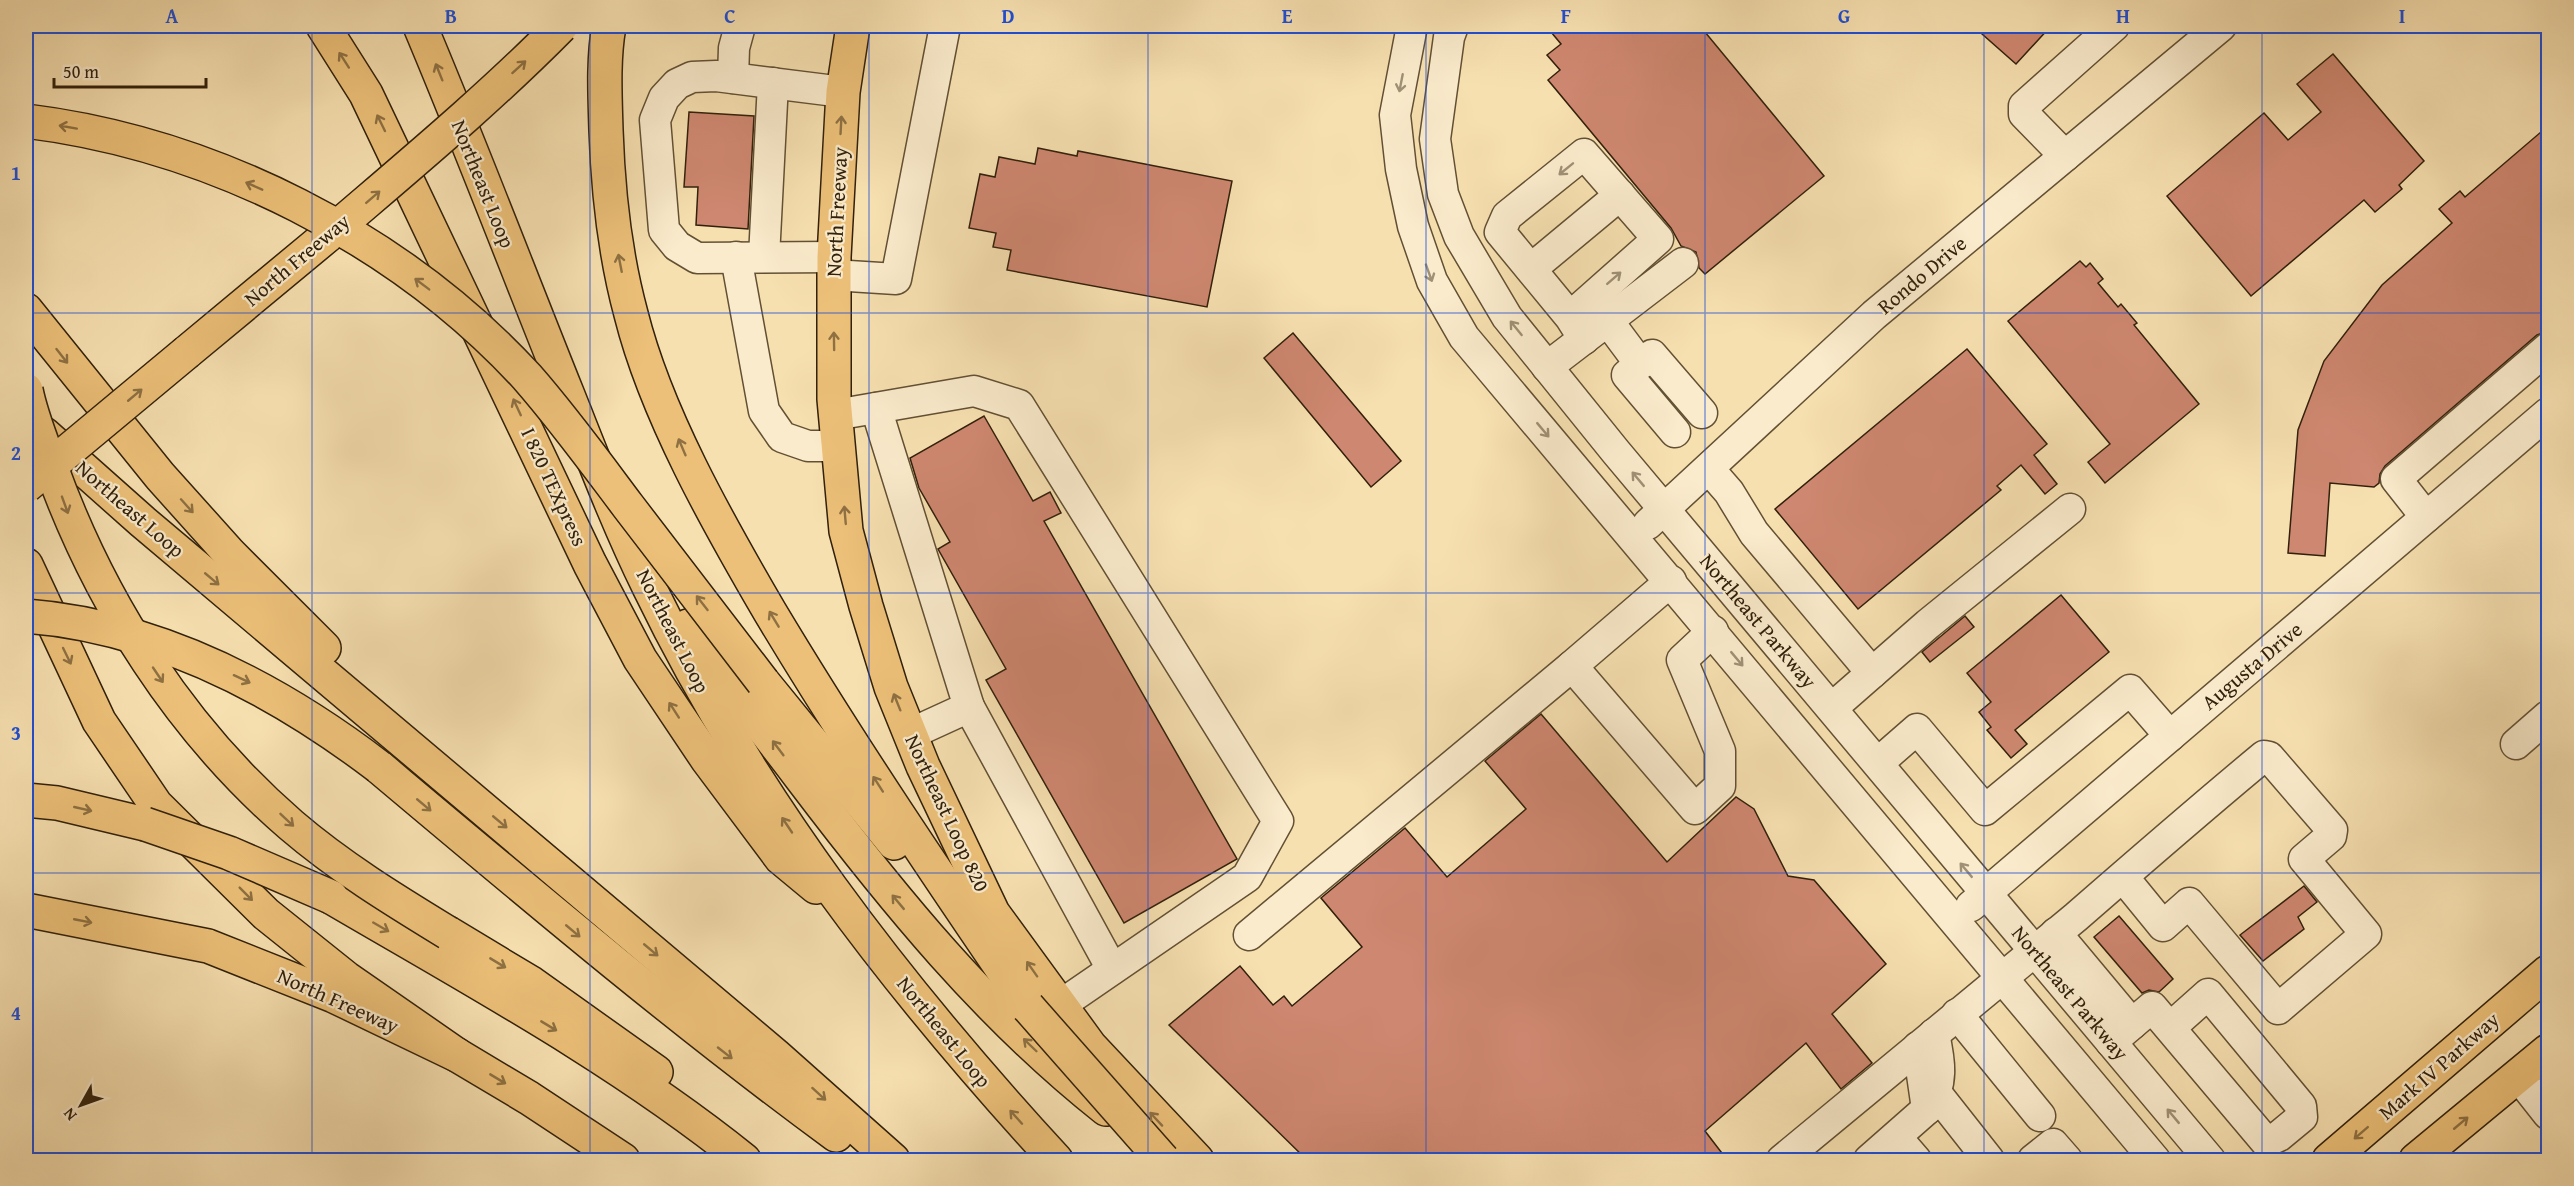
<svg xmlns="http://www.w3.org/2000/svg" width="2574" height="1186" font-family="'Gentium Book Plus',serif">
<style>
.building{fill:#ce8770;stroke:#31200b;stroke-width:1.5}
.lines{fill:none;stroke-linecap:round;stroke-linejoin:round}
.minor-casing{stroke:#625034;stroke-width:33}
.major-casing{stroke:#31200b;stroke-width:36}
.highway-casing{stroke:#31200b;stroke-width:36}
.minor{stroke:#faebcc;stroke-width:30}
.major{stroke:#ecc078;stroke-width:33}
.highway{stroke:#ecc078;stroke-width:33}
.highway-bridge-casing{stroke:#31200b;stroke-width:36;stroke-linecap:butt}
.highway-bridge{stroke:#ecc078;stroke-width:33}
.oneway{stroke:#8e7042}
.oneway2{stroke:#a09075}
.grid{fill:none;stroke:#1d4ed8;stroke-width:1.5;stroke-opacity:0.55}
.labels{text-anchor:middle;stroke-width:4.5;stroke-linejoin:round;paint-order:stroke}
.street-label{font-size:21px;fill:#31200b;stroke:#faebcc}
.neatline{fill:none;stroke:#1d4ed8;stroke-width:2}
.grid-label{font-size:20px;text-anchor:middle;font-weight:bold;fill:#1d4ed8}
</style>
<rect width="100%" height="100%" fill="#f7e0b0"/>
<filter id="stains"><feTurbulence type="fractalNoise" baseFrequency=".00333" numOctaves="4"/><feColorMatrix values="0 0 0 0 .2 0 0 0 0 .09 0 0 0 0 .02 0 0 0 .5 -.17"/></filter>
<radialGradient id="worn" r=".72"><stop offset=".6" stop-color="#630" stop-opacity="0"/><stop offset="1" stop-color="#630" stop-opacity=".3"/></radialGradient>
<g class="building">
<polygon points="1546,26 1700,26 1824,176 1705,274 1699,268 1696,252 1681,246 1671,228 1548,80 1560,70 1547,55 1561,44"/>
<polygon points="1973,26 2051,26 2016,64"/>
<polygon points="2333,54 2424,161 2399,185 2402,189 2375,212 2364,200 2251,296 2167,196 2264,113 2288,140 2321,112 2297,84"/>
<polygon points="689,112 754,116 748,229 696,225 698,187 684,187"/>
<polygon points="2548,126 2548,331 2537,335 2385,466 2380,474 2379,483 2374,487 2330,483 2325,556 2288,553 2298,430 2324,361 2382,285 2452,223 2439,209 2460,191 2465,197"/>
<polygon points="1038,148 1077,156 1078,151 1232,181 1207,307 1007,270 1011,250 993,247 996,233 969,228 980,174 995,177 999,157 1035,164"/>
<polygon points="2080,261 2086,267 2090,263 2103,279 2098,283 2118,307 2121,304 2137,323 2134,325 2199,404 2105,483 2088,462 2110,444 2008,321"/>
<polygon points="1293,333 1401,461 1371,487 1264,358"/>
<polygon points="1967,349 2047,444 2034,455 2057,484 2045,494 2021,465 1997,486 2001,490 1858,609 1775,509"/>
<polygon points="984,416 1033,501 1050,492 1061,513 1044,521 1237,859 1124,923 986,680 1006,669 938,549 950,542 919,488 910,458"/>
<polygon points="2061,595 2109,652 2015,730 2027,744 2011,758 1987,730 1991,727 1979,712 1991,702 1967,673"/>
<polygon points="1965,616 1974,627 1930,662 1922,652"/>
<polygon points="1541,714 1667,862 1736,797 1754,809 1788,876 1814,880 1886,964 1832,1014 1872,1063 1841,1089 1806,1043 1705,1131 1728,1161 1308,1161 1169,1025 1240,966 1273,1005 1284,996 1292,1006 1362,947 1321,898 1405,828 1447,877 1526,809 1485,761"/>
<polygon points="2304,886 2317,902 2298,917 2304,929 2263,961 2240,935"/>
<polygon points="2119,916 2173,979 2159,992 2149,990 2142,993 2094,937"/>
</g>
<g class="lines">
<g class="minor-casing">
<g id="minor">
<polyline points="1412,26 1395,115 1401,169 1413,226 1432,281 1464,337 2155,1160"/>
<polyline points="1453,26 1449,37 1435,139 1443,194 1459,236 1507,317 1616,452 2210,1160"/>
<polyline points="733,78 734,48 740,26"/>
<polyline points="2065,156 2024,114 2024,106 2114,26"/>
<polyline points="736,257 764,411 782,437 808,446 838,446"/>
<polyline points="764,257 773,83"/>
<polyline points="834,257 697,258 677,246 664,230 655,120 664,98 677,84 692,77 716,76 843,92"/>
<polyline points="1531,269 1620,195"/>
<polyline points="833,275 896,279 945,26"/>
<polyline points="1570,317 1658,239 1584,154 1507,216 1500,232 1570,317 1584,339"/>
<polyline points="1608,321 1640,364 1652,355 1702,413"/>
<polyline points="1640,364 1627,375 1675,432"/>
<polyline points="1547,367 1683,263"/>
<polyline points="876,408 969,707 910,734"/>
<polyline points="835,415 974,391 1019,405 1278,821 1247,877 1059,1006"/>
<polyline points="1709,469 1729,492 1754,533 1872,673"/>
<polyline points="2426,517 2396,479 2548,348"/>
<polyline points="1648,524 1874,315 2221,26"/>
<polyline points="1671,581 1572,666 1695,809 1720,786 1720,751 1682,660 1713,631"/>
<polyline points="969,707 1112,969"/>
<polyline points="1832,708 1928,624 2070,509"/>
<polyline points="2516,744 2548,716"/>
<polyline points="1878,763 1917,729 1985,810 2130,690 2170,736"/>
<polyline points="1971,906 2548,413"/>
<polyline points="2056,933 2132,1024"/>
<polyline points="1249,935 1572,666"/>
<polyline points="1957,1014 2040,1116"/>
<polyline points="2111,1042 2152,1007 2266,1142 2279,1136 2302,1117 2301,1106 2208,994 2171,1027"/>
<path d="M1918,1047L1927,1109C1944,1085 1940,1061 1934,1034"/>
<polyline points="2518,1076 2548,1114"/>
<polyline points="1937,1094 1989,1160"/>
<polyline points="1897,1138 1916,1160"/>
<path d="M1782,1160L2076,917C2138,863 2200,809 2264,756L2269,757L2332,830L2331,836L2304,859L2366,934L2278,1009L2189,903L2163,926L2123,877"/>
<polyline points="1869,1160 1927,1109"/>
<polyline points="2033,1160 2053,1144 2067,1160"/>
</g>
</g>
<g class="major-casing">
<g id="major">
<polyline points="853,26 843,92 834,257 834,399 846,531 866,606 891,687 923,766 993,913 1090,1046 1197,1160"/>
<polyline points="26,910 208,946 334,996 457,1055 529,1098 623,1160"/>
<polyline points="2329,1160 2548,972"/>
<polyline points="2416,1160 2548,1051"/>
</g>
</g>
<g class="highway-casing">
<g id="highway">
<polyline points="323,26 366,94 590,564 640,659 707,759 781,858 816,887"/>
<path d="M420,26C471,147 518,271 567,393C593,458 618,524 649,587C752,800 897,987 1056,1160"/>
<path d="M609,26C603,59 605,96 606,130C608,191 615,255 631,314C656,414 718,523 770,612C851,747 939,877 1028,1007"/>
<polyline points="26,310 160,476 230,554 324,648"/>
<polyline points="187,352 328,235"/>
<polyline points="44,434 143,522 775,1055 893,1160"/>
<polyline points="26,565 99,721 156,805 266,914 346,978 457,1055"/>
<path d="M688,626C723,679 764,728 802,779C893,899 987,1015 1106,1109"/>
<polyline points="763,682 894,843"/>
<path d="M379,767C529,893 678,1019 836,1135"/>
<polyline points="26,800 57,803 145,824"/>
<path d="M331,897C471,979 617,1058 744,1160"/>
<polyline points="448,933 531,983 656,1072"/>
</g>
</g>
<use href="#minor" class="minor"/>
<use href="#major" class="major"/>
<use href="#highway" class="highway"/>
<g class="highway-bridge-casing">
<g id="highway-bridge">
<path d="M26,121C212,144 399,238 527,377C563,418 595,462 628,506C673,565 718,624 763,682"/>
<path d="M328,235C407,167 488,100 561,26"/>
<path d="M26,390C31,416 42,442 51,467C100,603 181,730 291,825C340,867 394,900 448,933"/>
<polyline points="26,486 187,352"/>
<path d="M26,616C156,626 277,689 379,767"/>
<polyline points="145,824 229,853 331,897"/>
<polyline points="1028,1007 1163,1160"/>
</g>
</g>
<use href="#highway-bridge" class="highway-bridge"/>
</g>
<defs><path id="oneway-shaft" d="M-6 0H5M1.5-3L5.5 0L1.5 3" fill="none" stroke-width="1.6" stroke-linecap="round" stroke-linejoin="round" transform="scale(1.5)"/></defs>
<g class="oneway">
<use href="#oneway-shaft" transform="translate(344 60) rotate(-123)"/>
<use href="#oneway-shaft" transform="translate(519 67) rotate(-42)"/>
<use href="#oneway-shaft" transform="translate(439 72) rotate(-112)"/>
<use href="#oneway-shaft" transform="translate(381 123) rotate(-116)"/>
<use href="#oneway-shaft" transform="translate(841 125) rotate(-87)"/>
<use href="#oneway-shaft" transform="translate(68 127) rotate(-170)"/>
<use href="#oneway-shaft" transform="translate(254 186) rotate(-156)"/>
<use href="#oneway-shaft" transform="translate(373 197) rotate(-41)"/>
<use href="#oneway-shaft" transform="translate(620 263) rotate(-101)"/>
<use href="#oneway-shaft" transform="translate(422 284) rotate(-143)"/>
<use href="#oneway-shaft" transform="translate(834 341) rotate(-91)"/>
<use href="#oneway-shaft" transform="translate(62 356) rotate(52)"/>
<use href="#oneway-shaft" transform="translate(135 395) rotate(-40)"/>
<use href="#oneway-shaft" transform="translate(517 407) rotate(-115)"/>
<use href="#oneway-shaft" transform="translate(682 447) rotate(-113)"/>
<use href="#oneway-shaft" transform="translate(65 505) rotate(70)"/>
<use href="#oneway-shaft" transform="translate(187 506) rotate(48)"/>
<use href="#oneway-shaft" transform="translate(845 515) rotate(-95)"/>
<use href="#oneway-shaft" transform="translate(212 579) rotate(40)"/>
<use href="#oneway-shaft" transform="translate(702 603) rotate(-128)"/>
<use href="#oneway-shaft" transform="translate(774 619) rotate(-121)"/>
<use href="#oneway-shaft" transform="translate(67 656) rotate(64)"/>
<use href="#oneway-shaft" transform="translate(158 675) rotate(56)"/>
<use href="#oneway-shaft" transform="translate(242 679) rotate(25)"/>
<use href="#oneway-shaft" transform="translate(897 702) rotate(-112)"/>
<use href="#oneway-shaft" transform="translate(674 710) rotate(-123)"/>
<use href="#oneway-shaft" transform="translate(778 748) rotate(-127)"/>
<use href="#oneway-shaft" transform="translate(878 784) rotate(-123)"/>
<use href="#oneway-shaft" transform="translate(424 805) rotate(40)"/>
<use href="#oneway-shaft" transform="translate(83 809) rotate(13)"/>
<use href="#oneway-shaft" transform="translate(287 820) rotate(43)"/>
<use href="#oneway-shaft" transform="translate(500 822) rotate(40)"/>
<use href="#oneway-shaft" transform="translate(787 825) rotate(-124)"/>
<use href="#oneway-shaft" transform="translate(246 894) rotate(45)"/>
<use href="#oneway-shaft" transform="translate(898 902) rotate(-130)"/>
<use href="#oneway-shaft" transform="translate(83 921) rotate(11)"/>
<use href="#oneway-shaft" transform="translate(381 927) rotate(30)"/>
<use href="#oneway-shaft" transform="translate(573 931) rotate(40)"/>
<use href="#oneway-shaft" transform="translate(651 950) rotate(40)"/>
<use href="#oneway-shaft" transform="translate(498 963) rotate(31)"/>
<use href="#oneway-shaft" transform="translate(1032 969) rotate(-125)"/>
<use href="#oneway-shaft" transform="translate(549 1026) rotate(31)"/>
<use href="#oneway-shaft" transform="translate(1030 1045) rotate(-136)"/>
<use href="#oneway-shaft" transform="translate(725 1053) rotate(38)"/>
<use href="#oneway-shaft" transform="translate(498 1079) rotate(31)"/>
<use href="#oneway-shaft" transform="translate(819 1094) rotate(42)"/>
<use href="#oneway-shaft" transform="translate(1016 1117) rotate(-132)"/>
<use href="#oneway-shaft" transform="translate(1156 1119) rotate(-133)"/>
<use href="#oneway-shaft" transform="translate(2461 1123) rotate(-40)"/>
<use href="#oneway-shaft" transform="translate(2361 1133) rotate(139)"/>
</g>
<g class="oneway2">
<use href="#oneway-shaft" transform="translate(1401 83) rotate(101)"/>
<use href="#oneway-shaft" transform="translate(1566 169) rotate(141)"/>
<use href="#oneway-shaft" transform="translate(1429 273) rotate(70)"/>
<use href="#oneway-shaft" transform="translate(1614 278) rotate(-41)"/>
<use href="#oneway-shaft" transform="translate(1516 328) rotate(-129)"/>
<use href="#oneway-shaft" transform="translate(1543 430) rotate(50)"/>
<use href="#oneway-shaft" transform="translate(1638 479) rotate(-130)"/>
<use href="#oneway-shaft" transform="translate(1737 659) rotate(50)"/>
<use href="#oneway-shaft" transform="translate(1966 870) rotate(-130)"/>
<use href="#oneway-shaft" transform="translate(2173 1116) rotate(-130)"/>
</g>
<path class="grid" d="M312,26V1160M590,26V1160M869,26V1160M1148,26V1160M1426,26V1160M1705,26V1160M1984,26V1160M2262,26V1160M26,313H2548M26,593H2548M26,873H2548"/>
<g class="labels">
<g class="street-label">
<text transform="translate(483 184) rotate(68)" y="7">Northeast Loop</text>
<text transform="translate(837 212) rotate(-87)" y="7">North Freeway</text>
<text transform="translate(297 260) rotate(-40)" y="7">North Freeway</text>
<text transform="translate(1922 275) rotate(-40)" y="7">Rondo Drive</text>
<text transform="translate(554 487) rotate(65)" y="7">I 820 TEXpress</text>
<text transform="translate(130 509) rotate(41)" y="7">Northeast Loop</text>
<text transform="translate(1758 621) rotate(50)" y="7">Northeast Parkway</text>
<text transform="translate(673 631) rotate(63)" y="7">Northeast Loop</text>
<text transform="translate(2252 666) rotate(-40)" y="7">Augusta Drive</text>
<text transform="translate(947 813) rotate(65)" y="7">Northeast Loop 820</text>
<text transform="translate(2070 993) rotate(50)" y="7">Northeast Parkway</text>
<text transform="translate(338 1001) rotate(24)" y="7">North Freeway</text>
<text transform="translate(944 1032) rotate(51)" y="7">Northeast Loop</text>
<text transform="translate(2439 1066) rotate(-41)" y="7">Mark IV Parkway</text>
</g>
</g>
<rect width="2574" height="1186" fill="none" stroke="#f7e0b0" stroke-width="66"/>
<g transform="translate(81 1105) rotate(230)" stroke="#faebcc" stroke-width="4.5" paint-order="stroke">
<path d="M0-4.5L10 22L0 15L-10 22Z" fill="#31200b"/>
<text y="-9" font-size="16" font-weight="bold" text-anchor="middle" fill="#31200b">N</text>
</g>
<path d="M54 78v9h152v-9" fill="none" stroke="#31200b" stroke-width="3"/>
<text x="63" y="78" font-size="18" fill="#31200b" stroke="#faebcc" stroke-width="4.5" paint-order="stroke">50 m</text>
<rect x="33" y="33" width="2508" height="1120" class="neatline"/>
<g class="grid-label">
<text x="172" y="23">A</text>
<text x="451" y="23">B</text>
<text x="730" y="23">C</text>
<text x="1008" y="23">D</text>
<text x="1287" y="23">E</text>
<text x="1566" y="23">F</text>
<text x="1844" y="23">G</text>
<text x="2123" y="23">H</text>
<text x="2402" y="23">I</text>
<text x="16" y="180">1</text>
<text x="16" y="460">2</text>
<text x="16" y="740">3</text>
<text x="16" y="1020">4</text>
</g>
<rect width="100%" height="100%" filter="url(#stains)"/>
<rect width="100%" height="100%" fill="url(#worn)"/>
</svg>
